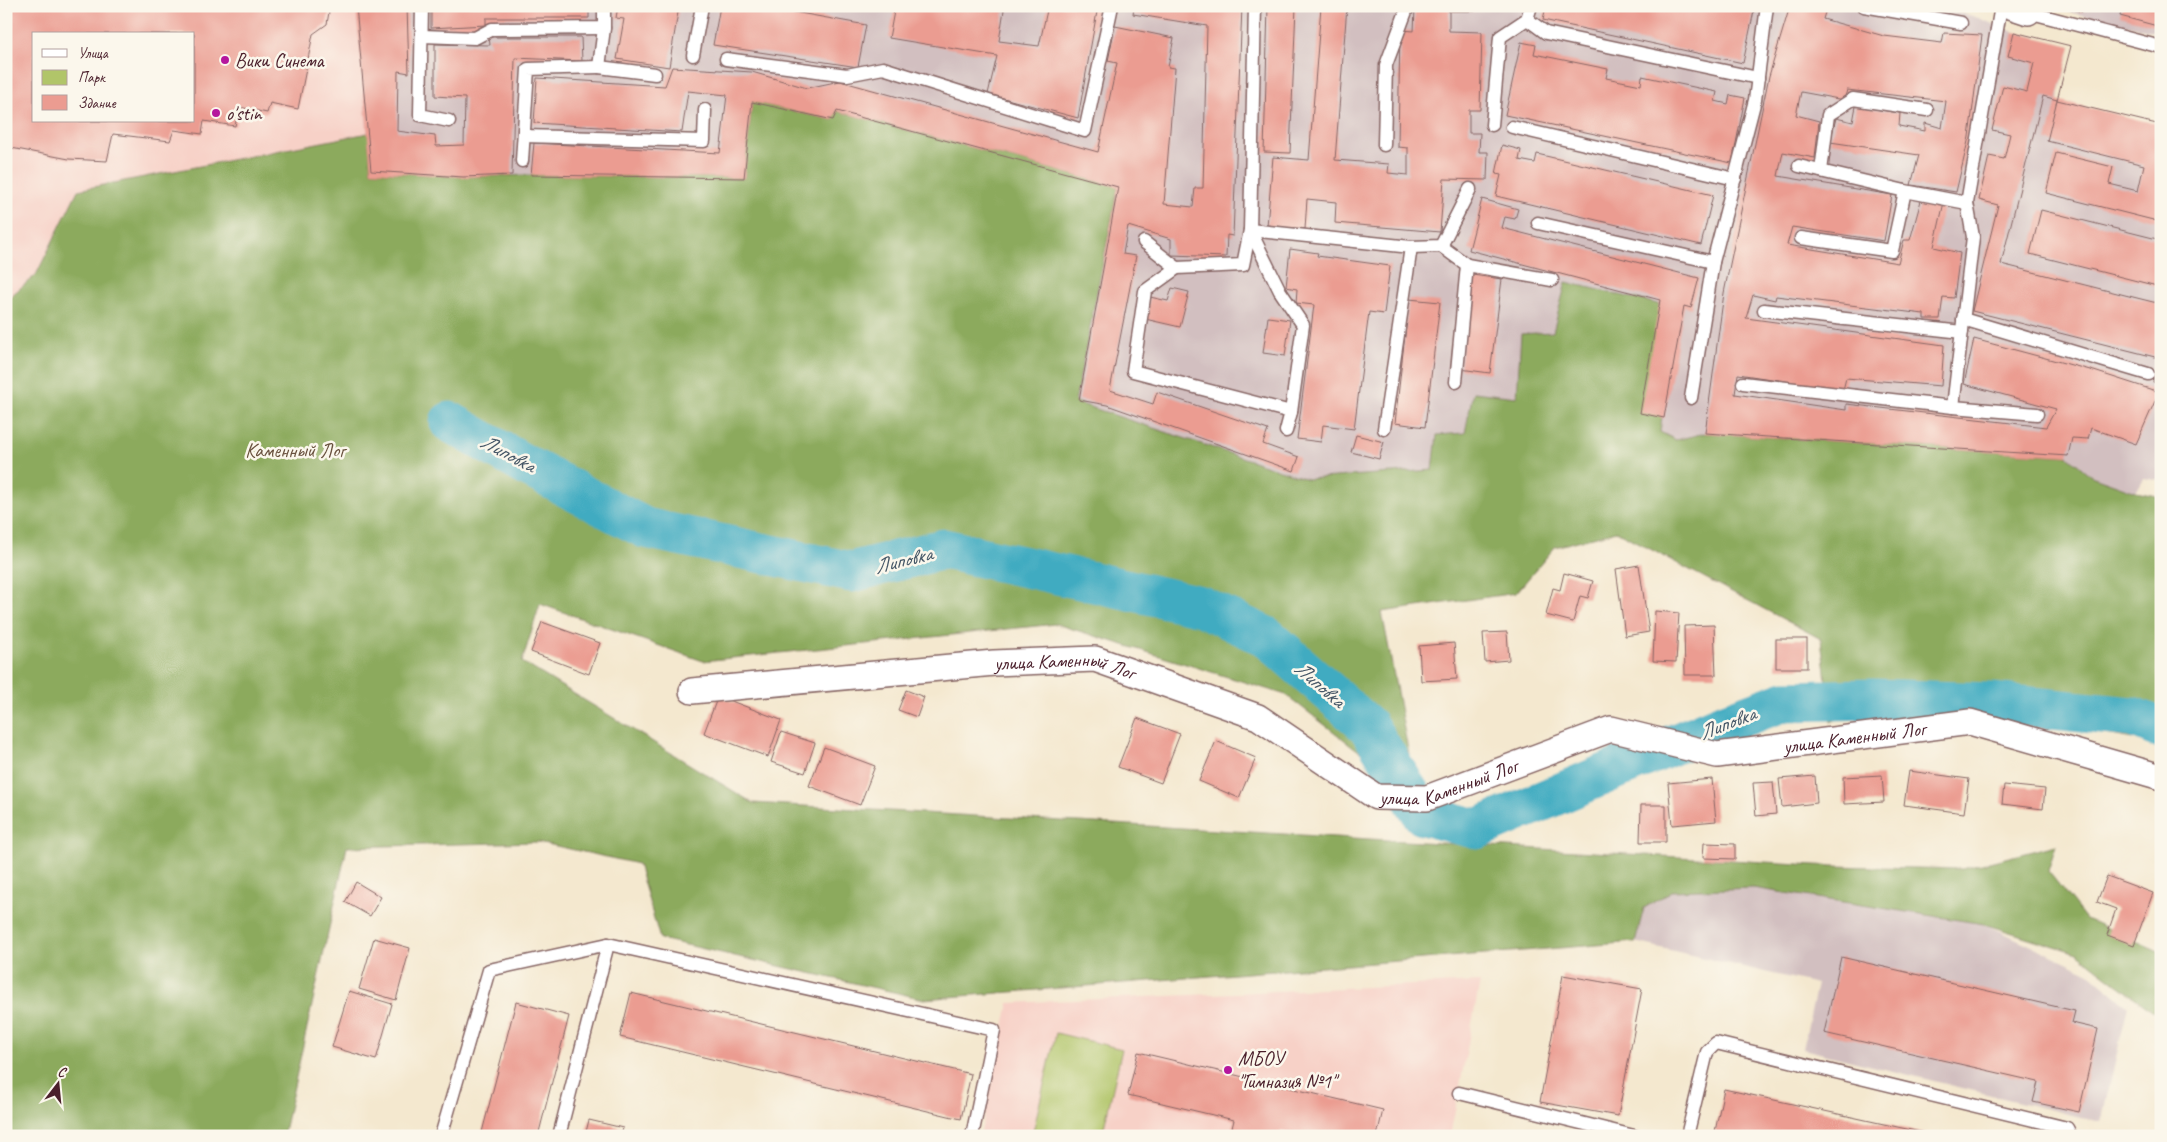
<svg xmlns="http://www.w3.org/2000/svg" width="2167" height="1142" font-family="Caveat,sans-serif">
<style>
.built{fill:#f7d1c7;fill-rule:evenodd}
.industrial{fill:#d2bfc0}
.green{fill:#b1c569;stroke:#7e724a}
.forest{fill:#8caa5d;stroke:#6b6444}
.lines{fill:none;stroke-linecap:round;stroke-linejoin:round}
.river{stroke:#41abc1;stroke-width:41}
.building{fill:#eb9c91;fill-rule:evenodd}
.service-casing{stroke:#866564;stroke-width:15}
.minor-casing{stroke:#866564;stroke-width:28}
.service{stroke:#fff;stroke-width:12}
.minor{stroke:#fff;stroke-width:25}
.poi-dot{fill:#b5179e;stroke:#fbf7ec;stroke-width:2}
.labels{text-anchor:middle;stroke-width:5;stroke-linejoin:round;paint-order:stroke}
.poi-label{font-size:20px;fill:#4a1f2b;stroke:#fbf7ec;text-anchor:start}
.park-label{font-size:20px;fill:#69513e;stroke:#fbf7ec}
.street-label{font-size:20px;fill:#4a1f2b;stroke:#fbf7ec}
.water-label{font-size:21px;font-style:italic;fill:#465767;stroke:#fbf7ec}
</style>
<rect width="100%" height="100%" fill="#fbf7ec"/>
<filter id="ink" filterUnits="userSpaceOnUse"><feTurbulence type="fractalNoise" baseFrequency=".02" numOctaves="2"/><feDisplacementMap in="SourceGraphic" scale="10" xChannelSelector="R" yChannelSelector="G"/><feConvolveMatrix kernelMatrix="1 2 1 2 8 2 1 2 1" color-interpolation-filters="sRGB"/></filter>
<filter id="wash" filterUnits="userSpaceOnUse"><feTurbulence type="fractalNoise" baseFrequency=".0096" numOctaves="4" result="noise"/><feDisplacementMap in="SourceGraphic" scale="20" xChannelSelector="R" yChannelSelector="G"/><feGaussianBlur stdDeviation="1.12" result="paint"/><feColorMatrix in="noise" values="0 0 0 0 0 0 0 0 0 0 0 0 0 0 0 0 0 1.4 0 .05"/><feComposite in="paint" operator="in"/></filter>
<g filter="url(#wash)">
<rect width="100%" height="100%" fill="#f4e8cf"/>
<g class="built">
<path d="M6,6H356L368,133L79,190L36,275L6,300ZM34,34H194V121H34Z"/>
<polygon points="1480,982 1450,1136 980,1136 1009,1003"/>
</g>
<g class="industrial">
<polygon points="356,6 1940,6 1978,18 2014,32 2071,46 2048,141 2161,169 2161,481 2144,478 2136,492 2091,476 2067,456 1705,433 1676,440 1660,432 1566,282 1553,332 1521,334 1517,397 1465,433 1437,436 1434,470 1307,479 1075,402 1112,222 837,111 833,120 803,112 744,178 512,175 463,177 371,171"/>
<polygon points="2051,6 2161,6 2161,33 2051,8"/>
<polygon points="1753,888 1984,924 2086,971 2128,1006 2101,1122 1803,1049 1817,984 1635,942 1644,908 1672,891"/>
</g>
<polygon class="green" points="1056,1033 1122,1049 1102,1136 1032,1136"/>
<polygon class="forest" points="752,102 833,120 837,111 1118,187 1075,402 1307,479 1433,470 1437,435 1465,433 1473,392 1517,397 1521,334 1553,332 1566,282 1662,305 1662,417 1660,432 1676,440 1705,433 2068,456 2091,476 2136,492 2161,497 2161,744 1889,695 1831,722 1821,639 1616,531 1555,547 1516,593 1382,612 1409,755 1390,775 1286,695 1056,624 703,661 540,604 522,662 753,803 1833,866 1962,869 2056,845 2048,871 2086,919 2161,952 2161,1018 2077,953 1984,924 1753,888 1672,891 1644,908 1635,942 924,999 660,939 638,864 538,842 347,847 283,1136 6,1136 6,300 36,275 78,190 368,133 371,171 463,177 531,175 744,178"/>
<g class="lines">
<polyline class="river" points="450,422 527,466 645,528 851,572 944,549 1201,606 1267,637 1368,726 1423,815 1477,829 1717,726 1785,701 1873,699 1992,703 2133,717 2161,729"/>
</g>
<g id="blocks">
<g class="building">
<path d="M6,6H330L327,24L313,34L298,109L270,103L267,113L239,107L235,126L204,121L202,134L174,130L170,141L113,134L107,161L69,159L6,147ZM34,34H194V121H34Z"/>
<polygon points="356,6 407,6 409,73 398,71 397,131 435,136 436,146 464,145 465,98 435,96 435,44 490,45 489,37 581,37 582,61 515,58 512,175 463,177 371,171"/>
<polygon points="431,6 589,6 589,18 486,18 486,25 431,28"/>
<polygon points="618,6 679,6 669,67 617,59 624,19 616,18"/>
<polygon points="720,6 761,6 866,25 858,67 713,45"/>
<polygon points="895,6 980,6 1004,10 999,41 1039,46 1048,6 1098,6 1078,118 988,94 997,56 889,38"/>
<polygon points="1134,6 1242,6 1233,236 1227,235 1226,257 1171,255 1171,239 1128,226 1123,254 1136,256 1110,390 1153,404 1157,392 1268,430 1263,444 1299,457 1294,471 1107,405 1079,400 1118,187 837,111 833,120 752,102 744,178 531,175 534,143 720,153 727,95 688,91 682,132 534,123 537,78 665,86 672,67 752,72 807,88 840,81 1098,152 1117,63 1108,61 1115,26 1174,38 1168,67 1175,68 1164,204 1193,207 1195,188 1203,188 1207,26 1133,14"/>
<polygon points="1268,6 1296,6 1290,153 1264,152"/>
<polygon points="1321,6 1347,6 1335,160 1389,164 1388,173 1408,175 1408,148 1398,147 1400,30 1414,31 1415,8 1423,8 1423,6 1475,6 1475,11 1449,11 1449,31 1482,32 1480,110 1469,110 1469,133 1480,133 1479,152 1488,152 1487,180 1444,179 1440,232 1335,223 1336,202 1307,199 1305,229 1267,226 1273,157 1309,160"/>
<polygon points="1546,6 1755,6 1743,63 1543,20"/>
<polygon points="1790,6 1827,6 1823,19 1884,36 1942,43 1944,33 1982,35 1969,137 1956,192 1911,185 1919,155 1830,142 1836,118 1853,122 1856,106 1900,113 1899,126 1925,131 1925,123 1942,128 1946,101 1847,90 1844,100 1801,92 1796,115 1819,121 1815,158 1783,152 1778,176 1892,195 1884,241 1792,227 1787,245 1898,263 1904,240 1910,240 1922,197 1944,202 1934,247 1960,253 1954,298 1943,297 1940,319 1924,319 1924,314 1776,296 1775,300 1753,295 1746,318 1944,345 1941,386 1846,378 1843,390 1738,374 1735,394 1846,410 1846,404 2046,427 2056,409 1964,384 1974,339 2094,371 2159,392 2136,444 2091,428 2088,439 2072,438 2068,456 1705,433 1724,293 1769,76"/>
<polygon points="2062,6 2083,6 2082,12"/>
<polygon points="2122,6 2161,6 2161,27 2120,16"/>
<polygon points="2014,32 2071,46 2057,100 2043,96 2001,264 2161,304 2161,384 2153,382 2159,358 1972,311 1998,205 1979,200 1989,156 2004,159 2010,134 1992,130 2003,86 2027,92 2034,63 2008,56"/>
<polygon points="1521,42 1536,45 1534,54 1608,69 1606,78 1641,85 1642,76 1717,92 1715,101 1728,104 1730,95 1745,98 1732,163 1505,115"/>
<polygon points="2057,100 2161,125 2161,222 2046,193 2056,153 2113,167 2109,184 2138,191 2144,165 2047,141"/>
<polygon points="1502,145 1521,150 1519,160 1535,163 1537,154 1713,195 1701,245 1496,196 1501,175 1496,174"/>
<polygon points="1482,199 1518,209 1515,219 1505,217 1502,228 1699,278 1691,308 1684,306 1664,418 1640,413 1660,300 1469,250"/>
<polygon points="2041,210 2161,240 2161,287 2030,254"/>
<polygon points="1290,249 1318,253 1317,256 1390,266 1384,314 1369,312 1354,429 1323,425 1321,442 1297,439 1314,305 1296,303 1297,289 1286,287"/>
<polygon points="1472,275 1502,279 1490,373 1460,369"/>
<polygon points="1172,288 1189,292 1180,327 1145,319 1150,297 1168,301"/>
<polygon points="1409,299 1440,302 1425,427 1395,423"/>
<polygon points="1268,317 1290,320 1285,356 1263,353"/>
<polygon points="1356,435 1384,442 1379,459 1351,452"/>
<polygon points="1639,565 1649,632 1625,636 1616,569"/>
<polygon points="1564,573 1593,581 1588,598 1580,596 1573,622 1546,615 1553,588 1560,590"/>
<polygon points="1655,611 1679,613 1676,662 1653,661"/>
<polygon points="542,622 600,643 589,674 531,652"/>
<polygon points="1714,625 1716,675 1685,675 1684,626"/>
<polygon points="1507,632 1509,660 1485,662 1483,633"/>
<rect x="1776" y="639" width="31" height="29"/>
<polygon points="1454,643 1457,679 1421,681 1419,646"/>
<polygon points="906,690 924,697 917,717 898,710"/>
<polygon points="718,696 781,720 768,757 704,733"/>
<polygon points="1137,718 1180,734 1161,783 1118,767"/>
<polygon points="781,732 815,743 805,773 771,762"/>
<polygon points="1216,741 1256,758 1239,798 1199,781"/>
<polygon points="824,747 875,766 860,805 809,786"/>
<polygon points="1909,771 1969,779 1964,813 1904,805"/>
<polygon points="1882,775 1884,802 1844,804 1843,777"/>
<polygon points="1815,776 1817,803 1782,807 1779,779"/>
<polygon points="1712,779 1716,821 1672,825 1668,783"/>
<polygon points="1773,782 1776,814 1756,816 1753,783"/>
<polygon points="2004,785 2045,789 2043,809 2002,804"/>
<polygon points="1641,805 1666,805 1666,842 1640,842"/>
<polygon points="1704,843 1735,844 1735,859 1703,858"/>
<polygon points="2107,876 2153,893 2134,945 2107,935 2116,909 2097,902"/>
<polygon points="356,882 381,897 370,916 345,902"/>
<polygon points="374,938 410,948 396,1000 359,989"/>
<polygon points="1841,957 2075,1011 2072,1023 2098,1029 2079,1112 2033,1102 2038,1082 1824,1033"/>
<polygon points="1563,975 1642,989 1618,1116 1540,1102"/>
<polygon points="349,991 392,1004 376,1060 332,1047"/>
<polygon points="631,993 971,1074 961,1119 620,1037"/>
<polygon points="516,1002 569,1016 538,1136 481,1136"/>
<polygon points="1138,1052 1383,1110 1377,1136 1302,1136 1281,1131 1280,1136 1230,1136 1234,1120 1128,1095"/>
<polygon points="1724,1089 1934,1135 1934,1136 1714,1136"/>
<polygon points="589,1120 623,1128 621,1136 585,1136"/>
</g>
</g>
</g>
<g filter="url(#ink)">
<use href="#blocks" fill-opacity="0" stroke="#866564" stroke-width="1"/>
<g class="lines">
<g class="service-casing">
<g id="service">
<polyline points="422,6 420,115 449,121"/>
<polyline points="1864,6 1961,23"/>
<polyline points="2029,10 2028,12 2161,47"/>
<polyline points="1527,19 1546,33 1758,78"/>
<polyline points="604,28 599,67 655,74"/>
<polyline points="422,36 475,38 492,29 604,28 604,6"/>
<polyline points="693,55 702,6"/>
<polyline points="726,59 847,75 883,68 1085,131 1112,6"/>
<polyline points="1492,125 1500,37 1527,19 1531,6"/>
<polyline points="1512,127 1735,179"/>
<polyline points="524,136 704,141 705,110"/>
<polyline points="1384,145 1386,65 1408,6"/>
<polyline points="522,161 528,69 599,67"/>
<polyline points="1799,166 1905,191"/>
<polyline points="1821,171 1828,115 1853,99 1927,110"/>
<polyline points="1538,223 1713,262 1755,100 1767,6"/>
<polyline points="1801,238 1892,251 1905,191 1967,203"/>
<polyline points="1144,242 1177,268 1243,265 1250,230 1255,6"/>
<polyline points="1441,246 1467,265 1456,382"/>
<polyline points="1411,247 1441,246 1470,189"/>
<polyline points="1467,265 1552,280"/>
<polyline points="1177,268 1145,291 1133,371 1291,412 1286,431"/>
<polyline points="1764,310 1962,332"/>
<polyline points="1963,319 2148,374"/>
<polyline points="1743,383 1953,407 1973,237 1967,203 2001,6"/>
<polyline points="1691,398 1713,262"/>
<polyline points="1953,407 2037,414"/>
<polyline points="1291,412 1303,325 1280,291 1250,230 1411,247 1384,429"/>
<polyline points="1459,1093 1634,1136"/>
<polyline points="441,1136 489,970 608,944 994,1030 972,1136"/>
<polyline points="559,1136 608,944"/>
<polyline points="1687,1136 1707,1052 1716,1043 2067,1128 2071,1136"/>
</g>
</g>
<g class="minor-casing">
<g id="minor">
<polyline points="2010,6 2028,12"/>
<path id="s1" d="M692,691L994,663L1095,659L1258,717L1376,797L1427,798L1611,729L1717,755L1970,722L2161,777"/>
</g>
</g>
<use href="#service" class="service"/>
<use href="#minor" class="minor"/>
</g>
</g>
<g class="poi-dot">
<circle cx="225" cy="60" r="5"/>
<circle cx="216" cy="113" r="5"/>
<circle cx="1228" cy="1070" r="5"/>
</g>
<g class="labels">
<g class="poi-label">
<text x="235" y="67">Вики Синема</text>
<text x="226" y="120">o'stin</text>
<text x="1238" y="1065">МБОУ<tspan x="1238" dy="23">"Гимназия №1"</tspan></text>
</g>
<g class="park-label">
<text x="295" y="457">Каменный Лог</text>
</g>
<g class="street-label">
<text dy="7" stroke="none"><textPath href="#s1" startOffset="375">улица Каменный Лог</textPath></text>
<text dy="7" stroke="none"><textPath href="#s1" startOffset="1215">улица Каменный Лог</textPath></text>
<text dy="7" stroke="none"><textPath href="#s1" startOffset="795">улица Каменный Лог</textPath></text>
</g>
<g class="water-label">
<text transform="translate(508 453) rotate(28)" y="7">Липовка</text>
<text transform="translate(903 560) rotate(-14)" y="7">Липовка</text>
<text transform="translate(1320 684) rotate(41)" y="7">Липовка</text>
<text transform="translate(1727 723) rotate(-21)" y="7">Липовка</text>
</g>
</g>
<rect width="2167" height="1142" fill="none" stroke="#fbf7ec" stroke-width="25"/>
<rect x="32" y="32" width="162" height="90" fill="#fbf7ec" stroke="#b4a19f"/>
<rect x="42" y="49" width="25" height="8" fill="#ffffff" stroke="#b4a19f"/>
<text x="78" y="58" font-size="15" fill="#4a1f2b">Улица</text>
<rect x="42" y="70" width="25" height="15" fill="#b1c569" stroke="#b4a19f"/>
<text x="78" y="82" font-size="15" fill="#4a1f2b">Парк</text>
<rect x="42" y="95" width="25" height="15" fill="#eb9c91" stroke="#b4a19f"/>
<text x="78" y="108" font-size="15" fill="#4a1f2b">Здание</text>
<g transform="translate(58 1084) rotate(16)" stroke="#fbf7ec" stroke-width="4" paint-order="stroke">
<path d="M0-4L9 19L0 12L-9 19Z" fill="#4a1f2b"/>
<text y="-8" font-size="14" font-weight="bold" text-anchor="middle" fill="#4a1f2b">С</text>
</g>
</svg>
